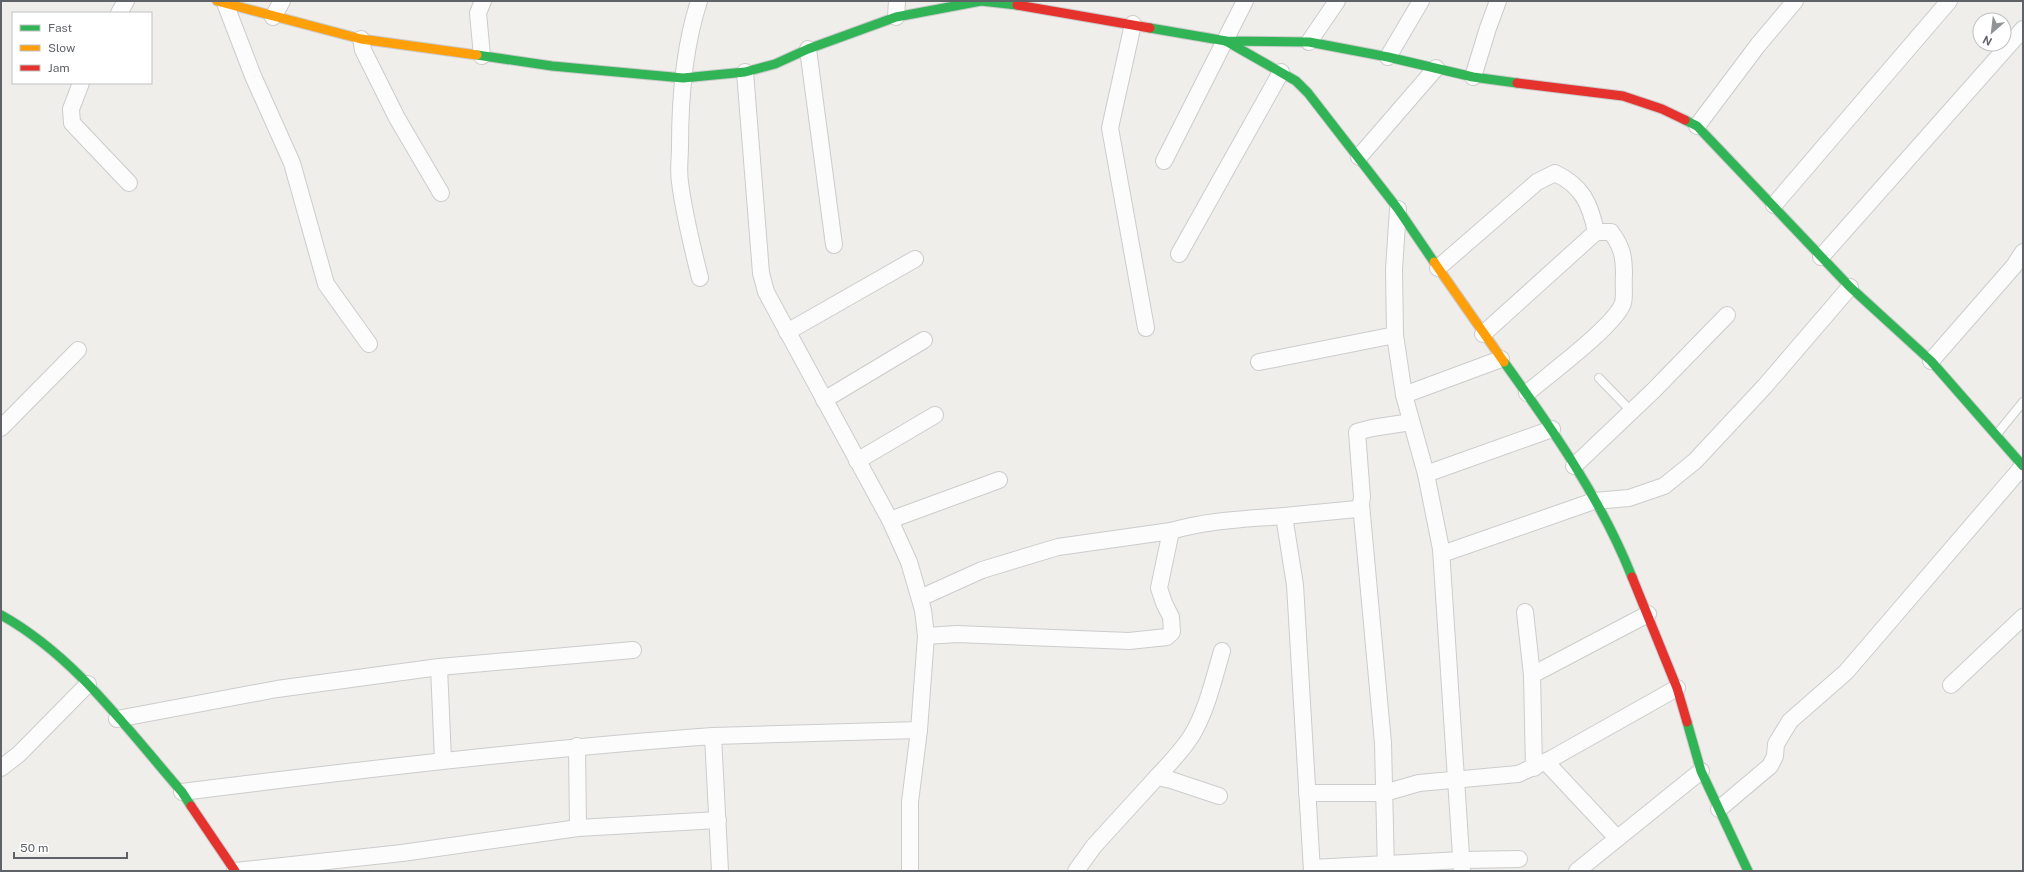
<svg xmlns="http://www.w3.org/2000/svg" width="2024" height="872" font-family="'Public Sans',sans-serif">
<style>
.lines{fill:none;stroke-linecap:round;stroke-linejoin:round}
.lane-casing{stroke:#cbcccc;stroke-width:10}
.street-casing{stroke:#cbcccc;stroke-width:18}
.fast-casing{stroke:#cacacb;stroke-width:11}
.slow-casing{stroke:#cacacb;stroke-width:11}
.jam-casing{stroke:#cacacb;stroke-width:11}
.lane{stroke:#fdfcfc;stroke-width:8}
.street{stroke:#fdfcfc;stroke-width:16}
.fast{stroke:#30b455;stroke-width:9}
.slow{stroke:#ff9f0a;stroke-width:9}
.jam{stroke:#e5322d;stroke-width:9}
</style>
<rect width="100%" height="100%" fill="#efeeea"/>
<g class="lines">
<g class="lane-casing">
<g id="lane">
<polyline points="1599,378 1631,411"/>
<polyline points="1997,434 2023,402"/>
</g>
</g>
<g class="street-casing">
<g id="street">
<path d="M699,1C684,47 680,97 680,146C680,158 678,170 680,182C684,215 692,246 700,278"/>
<polyline points="225,3 253,76 292,163 326,284 369,344"/>
<polyline points="119,13 126,1"/>
<polyline points="273,17 282,1"/>
<polyline points="896,17 897,1"/>
<polyline points="1133,24 1110,128 1146,328"/>
<polyline points="361,39 363,50 397,118 441,193"/>
<polyline points="1309,42 1337,1"/>
<polyline points="808,49 834,245"/>
<polyline points="482,56 478,13 483,1"/>
<polyline points="1388,57 1421,1"/>
<polyline points="745,72 761,273 766,292 890,520 909,562 923,610 926,636 919,730 910,802 910,871"/>
<polyline points="1473,77 1488,28 1498,1"/>
<polyline points="81,83 71,109 72,123 129,183"/>
<polyline points="1697,126 1758,45 1795,1"/>
<polyline points="1359,157 1436,68"/>
<polyline points="1164,161 1245,1"/>
<polyline points="1774,205 1949,1"/>
<polyline points="1398,209 1394,269 1395,335 1404,395 1426,474 1441,549 1462,871"/>
<polyline points="1179,254 1281,72"/>
<polyline points="1821,257 2023,29"/>
<path d="M1438,268L1537,182L1555,173C1582,186 1590,203 1596,232H1611C1622,247 1624,256 1624,275C1623,283 1625,295 1623,303C1616,325 1547,376 1527,393"/>
<polyline points="787,332 915,259"/>
<polyline points="1483,334 1596,232"/>
<polyline points="1931,361 2014,266 2023,252"/>
<polyline points="1259,362 1395,335"/>
<polyline points="1404,395 1501,359"/>
<polyline points="824,400 924,340"/>
<polyline points="1,428 78,350"/>
<polyline points="857,461 935,415"/>
<polyline points="1574,466 1654,390 1727,315"/>
<polyline points="1426,474 1552,429"/>
<polyline points="1361,504 1383,743 1386,871"/>
<polyline points="890,520 999,480"/>
<polyline points="1442,554 1594,501 1629,498 1664,486 1695,461 1765,386 1850,287"/>
<polyline points="920,598 982,570 1058,547 1171,531"/>
<polyline points="1525,612 1532,675 1534,768"/>
<path d="M926,636L957,634L1129,641L1167,637L1172,632L1171,617L1164,603L1159,588L1171,531C1208,520 1246,519 1284,516"/>
<polyline points="439,667 443,760"/>
<polyline points="1532,675 1648,614"/>
<polyline points="1951,685 2023,617"/>
<polyline points="117,719 277,689 439,667 633,650"/>
<polyline points="713,736 919,730"/>
<polyline points="577,746 578,828"/>
<polyline points="1546,762 1617,838"/>
<polyline points="1,768 19,754 88,684"/>
<path d="M1157,777C1169,764 1182,751 1192,735C1207,710 1214,678 1222,651"/>
<path d="M182,792C359,770 535,749 713,736L720,871"/>
<polyline points="1307,793 1384,793 1419,783 1518,774 1551,759 1677,688"/>
<polyline points="1719,809 1770,766 1775,756 1776,744 1790,721 1846,672 2023,466"/>
<polyline points="1312,868 1462,860 1519,859"/>
<polyline points="235,871 402,853 578,828 718,820"/>
<polyline points="1076,871 1094,846 1157,777 1171,780 1219,796"/>
<polyline points="1312,871 1295,585 1284,516 1357,509 1361,504 1362,497 1357,432 1372,428 1411,422"/>
<polyline points="1577,871 1701,771"/>
</g>
</g>
<g class="fast-casing">
<g id="fast">
<polyline points="1150,28 1226,41 1309,42 1388,57 1473,77 1517,83"/>
<polyline points="1226,41 1296,81 1308,93 1398,209 1434,262"/>
<polyline points="477,55 552,66 683,78 745,72 775,64 808,49 896,17 981,1 1017,5"/>
<polyline points="1685,120 1697,126 1850,287 1931,361 2023,466"/>
<path d="M1504,362C1553,430 1601,499 1632,577"/>
<path d="M1,615C75,656 127,729 182,792L191,806"/>
<polyline points="1687,722 1701,771 1748,871"/>
</g>
</g>
<g class="slow-casing">
<g id="slow">
<polyline points="217,1 361,39 477,55"/>
<polyline points="1434,262 1504,362"/>
</g>
</g>
<g class="jam-casing">
<g id="jam">
<polyline points="1017,5 1150,28"/>
<polyline points="1517,83 1623,96 1662,109 1685,120"/>
<polyline points="1632,577 1677,688 1687,722"/>
<polyline points="191,806 235,871"/>
</g>
</g>
<use href="#lane" class="lane"/>
<use href="#street" class="street"/>
<use href="#fast" class="fast"/>
<use href="#slow" class="slow"/>
<use href="#jam" class="jam"/>
</g>
<rect width="2024" height="872" fill="none" stroke="#5f6368" stroke-width="4"/>
<rect x="12" y="12" width="140" height="72" fill="#ffffff" stroke="#bfc1c3"/>
<rect x="20" y="25" width="20" height="6" fill="#30b455" stroke="#bfc1c3"/>
<text x="48" y="32" font-size="12" fill="#5f6368">Fast</text>
<rect x="20" y="45" width="20" height="6" fill="#ff9f0a" stroke="#bfc1c3"/>
<text x="48" y="52" font-size="12" fill="#5f6368">Slow</text>
<rect x="20" y="65" width="20" height="6" fill="#e5322d" stroke="#bfc1c3"/>
<text x="48" y="72" font-size="12" fill="#5f6368">Jam</text>
<g transform="translate(1992 32) rotate(208)"><circle r="19" fill="#ffffff" stroke="#bfc1c3"/>
<path d="M0-3L7 15L0 10L-7 15Z" fill="#919496"/>
<text y="-6" font-size="11" font-weight="bold" text-anchor="middle" fill="#5f6368">N</text>
</g>
<path d="M14 852v6h113v-6" fill="none" stroke="#5f6368" stroke-width="2"/>
<text x="20" y="852" font-size="12" fill="#5f6368" stroke="#ffffff" stroke-width="3" paint-order="stroke">50 m</text>
</svg>
